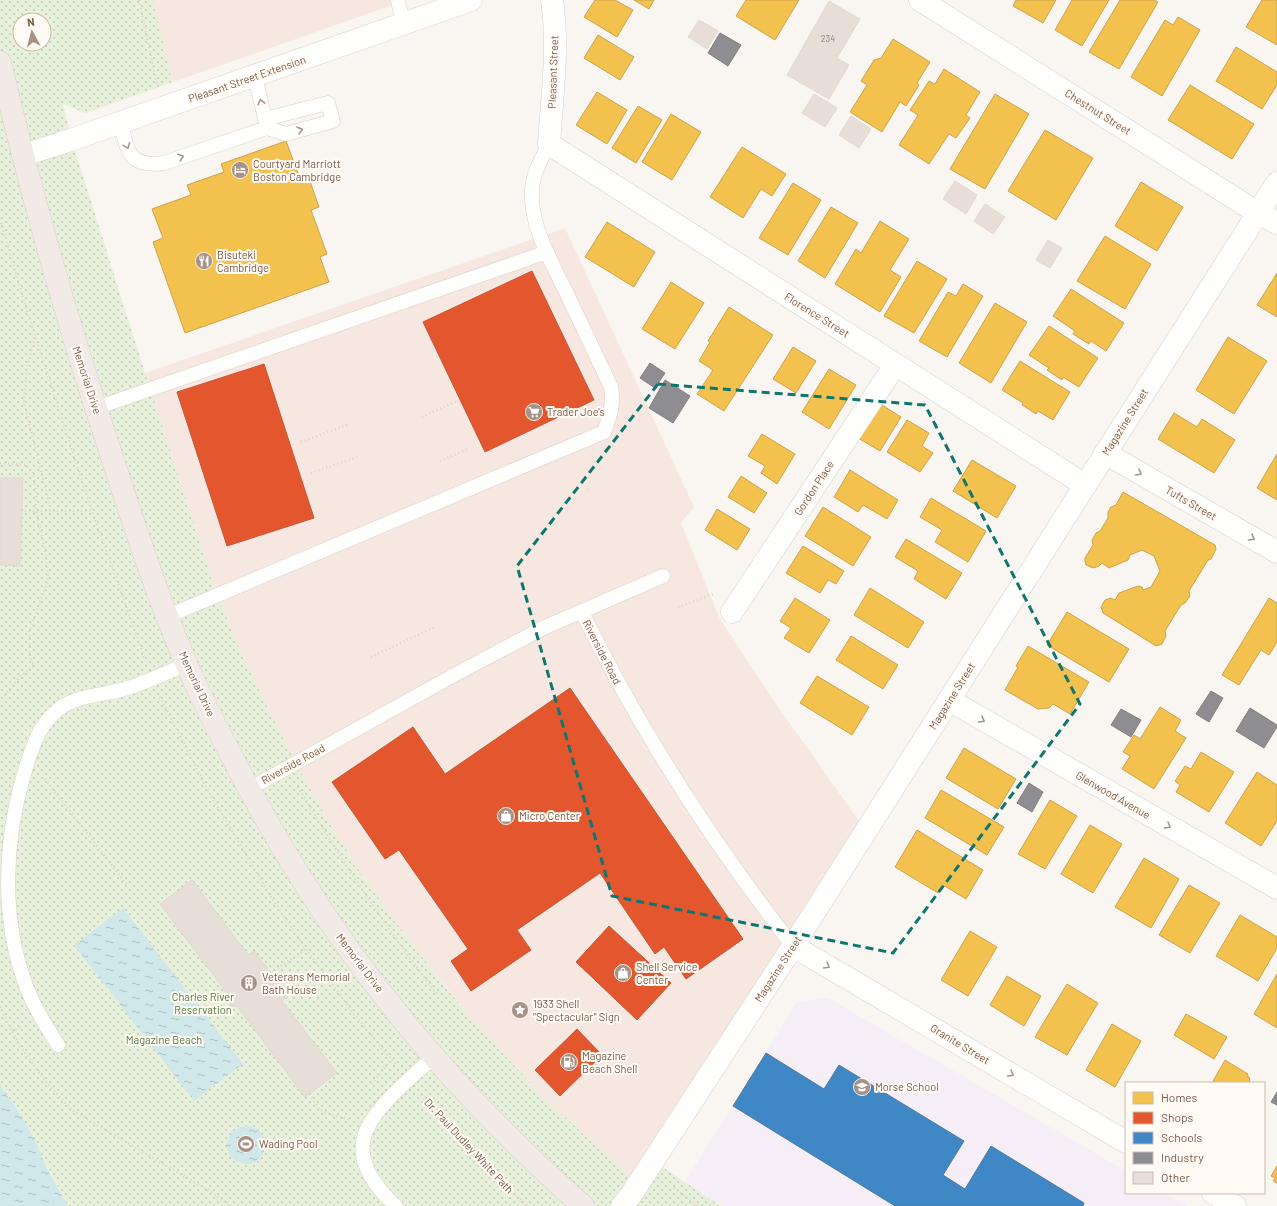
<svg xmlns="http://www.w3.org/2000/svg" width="1277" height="1206" font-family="Barlow,sans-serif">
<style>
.commercial{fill:#f6e8e1}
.education{fill:#f6eef6}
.park{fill:url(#park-dots);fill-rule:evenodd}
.water{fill:url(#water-ripples)}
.homes{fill:#f2c14e;stroke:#cea34e}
.shops{fill:#e4572e;stroke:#c45837}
.schools{fill:#3f88c5;stroke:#517ba1}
.industry{fill:#8d8d92;stroke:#877e7d}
.building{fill:#e6ded7;stroke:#e2d8d2}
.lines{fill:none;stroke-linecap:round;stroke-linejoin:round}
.lane-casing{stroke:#d7d1cb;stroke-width:15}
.street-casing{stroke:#d7d1cb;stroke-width:23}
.secondary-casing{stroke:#d9d2cb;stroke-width:23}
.highway-casing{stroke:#dad1cc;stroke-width:23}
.path{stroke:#dcd5d0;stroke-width:2.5;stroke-dasharray:1 3;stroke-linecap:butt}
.lane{stroke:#fefefd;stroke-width:14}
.street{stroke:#fefefd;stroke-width:22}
.secondary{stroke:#fefefd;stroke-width:22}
.highway{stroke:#f2eae7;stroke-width:22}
.oneway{stroke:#a8958b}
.marked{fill:none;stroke:#0f766e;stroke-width:3;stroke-dasharray:8 5;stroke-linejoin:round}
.labels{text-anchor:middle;stroke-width:4;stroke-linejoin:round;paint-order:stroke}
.number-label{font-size:9px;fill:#977e72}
.street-label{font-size:11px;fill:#7a5c4d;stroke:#fffaf3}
.poi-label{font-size:11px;fill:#7a5c4d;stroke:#fffaf3;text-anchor:start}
.park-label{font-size:11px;fill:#537a41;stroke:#fffaf3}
</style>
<defs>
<pattern id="park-dots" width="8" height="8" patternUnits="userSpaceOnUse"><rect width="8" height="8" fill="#e7f0db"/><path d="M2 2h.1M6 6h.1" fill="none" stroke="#c0c6b4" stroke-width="1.8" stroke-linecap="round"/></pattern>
<pattern id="water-ripples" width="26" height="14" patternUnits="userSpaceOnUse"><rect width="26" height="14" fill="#d0e8ea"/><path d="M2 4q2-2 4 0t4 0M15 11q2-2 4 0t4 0" fill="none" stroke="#aebfc0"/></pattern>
</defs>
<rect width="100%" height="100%" fill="#f9f5f0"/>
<g class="commercial">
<polygon points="36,0 407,0 85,113"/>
<polygon points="565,228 694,507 681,523 719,617 774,701 866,831 638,1184 545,1099 474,1022 409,940 366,881 331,826 296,763 265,703 237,643 218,597 145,373"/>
</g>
<polygon class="education" points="828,998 1126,1171 1126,1193 1164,1193 1187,1206 722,1206 685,1182 797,1002"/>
<path class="park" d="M0,0H153L172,82L85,113L63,104L73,144L145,373L218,597L237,643L265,703L296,763L331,826L366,881L409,940L444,985L474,1022L545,1099L638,1184L653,1161L721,1206H68L17,1109L4,1092L0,1083ZM20,20H44V44H20Z"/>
<g class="water">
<polygon points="123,908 243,1064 194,1101 74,945"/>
<polygon points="0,1083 4,1092 17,1109 35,1140 47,1168 68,1206 0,1206"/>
<circle cx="246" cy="1145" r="19"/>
</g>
<g class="homes">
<polygon points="595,0 615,0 633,10 617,37 584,17"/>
<polygon points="634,0 654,0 649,9"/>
<polygon points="746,0 799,0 775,40 736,16"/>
<polygon points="1016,0 1056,0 1043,23 1013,6"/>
<polygon points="1072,0 1109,0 1082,46 1055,30"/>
<polygon points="1120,0 1154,0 1158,2 1119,69 1089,52"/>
<polygon points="1262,0 1277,0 1277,45 1246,27"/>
<polygon points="1178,17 1200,30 1162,96 1131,77 1165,20 1173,25"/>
<polygon points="598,35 634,57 620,80 584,58"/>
<polygon points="893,39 930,62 917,83 919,85 906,106 900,102 882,132 850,112 867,85 861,81 874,60 881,58"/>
<polygon points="1236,47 1277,72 1277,85 1262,109 1216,81"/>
<polygon points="944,69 980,92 966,115 970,118 956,138 949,134 929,164 899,145 918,115 910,110 929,81 935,84"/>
<polygon points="1190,85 1254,124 1232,159 1168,120"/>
<polygon points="597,92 627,110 607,144 576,125"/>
<polygon points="995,94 1029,114 985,189 950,169"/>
<polygon points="638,106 662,120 636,163 612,148"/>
<polygon points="671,114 701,132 672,180 642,162"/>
<polygon points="1045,130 1093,158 1056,220 1008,191"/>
<polygon points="286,141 299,176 307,173 319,207 311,210 327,254 320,257 329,282 185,333 153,242 163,238 152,209 191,195 187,185 224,172 221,164"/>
<polygon points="742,147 786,174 772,196 761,189 743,218 710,197"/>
<polygon points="1141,182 1183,207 1157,251 1115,226"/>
<polygon points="793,183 821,200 788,255 759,238"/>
<polygon points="831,207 858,223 825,278 798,261"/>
<polygon points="880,221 909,239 890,270 901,277 880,312 835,284 856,249 861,253"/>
<polygon points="607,222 655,252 634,287 585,257"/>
<polygon points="1105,236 1151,264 1125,309 1077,281"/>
<polygon points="917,261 947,279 914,333 884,316"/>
<polygon points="1277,273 1277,317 1257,305"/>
<polygon points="671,282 704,303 675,349 642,329"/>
<polygon points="963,284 983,296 947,357 919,341 948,292 956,296"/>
<polygon points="1071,289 1124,323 1106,351 1091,341 1089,344 1073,334 1075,331 1053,316"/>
<polygon points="995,303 1027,322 991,383 959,363"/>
<polygon points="729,307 773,335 724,411 697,394 713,370 699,361 710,342 708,341"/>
<polygon points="1049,326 1098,358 1079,387 1063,377 1062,380 1047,370 1049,368 1029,355"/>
<polygon points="1228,337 1267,361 1234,414 1196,390"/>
<polygon points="793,347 816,361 796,393 773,379"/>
<polygon points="1020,361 1070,392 1053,420 1038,411 1036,414 1022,405 1023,403 1002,390"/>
<polygon points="829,369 856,385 829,429 802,412"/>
<polygon points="874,400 901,417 880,451 853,435"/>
<polygon points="1174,413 1197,427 1202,419 1235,440 1214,473 1158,439"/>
<polygon points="907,420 929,433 922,446 933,453 920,472 887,452"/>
<polygon points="762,434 795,454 777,484 761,473 765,466 748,456"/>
<polygon points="1277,454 1277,500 1257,488"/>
<polygon points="972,460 1016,486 997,518 953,491"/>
<polygon points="850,470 898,500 887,519 863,505 858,512 834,497"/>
<polygon points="741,476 767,493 754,513 728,497"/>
<polygon points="1123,492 1215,545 1216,549 1211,559 1208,560 1189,591 1190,596 1185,603 1181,605 1165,631 1166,636 1162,644 1156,646 1103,613 1101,607 1105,600 1111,598 1115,600 1119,593 1138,586 1142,587 1143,590 1151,587 1160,571 1154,556 1142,550 1130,555 1128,560 1109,568 1102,563 1099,566 1093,568 1086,565 1085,561 1085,558 1093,545 1092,540 1096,533 1100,531 1108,518 1108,512 1111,507 1116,505"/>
<polygon points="931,498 986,531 968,562 935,542 942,530 920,517"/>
<polygon points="823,507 871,537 853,566 805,536"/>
<polygon points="717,509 750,529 737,550 705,530"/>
<polygon points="906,539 962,573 946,599 914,579 918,571 895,557"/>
<polygon points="803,546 844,571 836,584 828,580 820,593 786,573"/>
<polygon points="870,588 924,622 908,648 854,615"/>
<polygon points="795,598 830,620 809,653 784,638 791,628 780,621"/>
<polygon points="1269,598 1277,603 1277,642 1269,655 1261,650 1239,685 1222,675"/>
<polygon points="1067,612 1129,649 1109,682 1047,645"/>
<polygon points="851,636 898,665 883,689 836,660"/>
<polygon points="1028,646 1089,682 1070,714 1053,704 1049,708 1038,709 1005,690 1018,667 1016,666"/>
<polygon points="817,676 869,707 852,735 800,703"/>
<polygon points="1160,707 1181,720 1175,731 1186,738 1154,789 1122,769 1130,756 1123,752 1134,735 1140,739"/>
<polygon points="964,748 1016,779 998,809 946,778"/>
<polygon points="1201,752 1234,772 1209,812 1176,792 1180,785 1175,781 1185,766 1191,769"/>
<polygon points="1257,772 1277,785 1277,821 1261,846 1225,823"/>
<polygon points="941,790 1004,827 987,855 925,818"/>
<polygon points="1050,800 1077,816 1045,869 1018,854"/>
<polygon points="1090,825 1122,844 1093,893 1061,874"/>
<polygon points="917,830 983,870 966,899 943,885 938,893 895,867"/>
<polygon points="1144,858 1179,879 1151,928 1115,907"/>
<polygon points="1189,885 1220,903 1190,953 1159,935"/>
<polygon points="1240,915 1277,937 1277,948 1258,981 1216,956"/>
<polygon points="970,931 997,947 968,996 941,980"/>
<polygon points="1277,974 1277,1028 1254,1014"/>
<polygon points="1007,976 1041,996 1024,1026 990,1005"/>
<polygon points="1067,984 1098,1003 1067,1055 1035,1037"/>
<polygon points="1186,1014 1227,1037 1214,1059 1174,1035"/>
<polygon points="1112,1024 1141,1041 1115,1087 1086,1070"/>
<polygon points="1225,1060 1248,1074 1247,1076 1249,1077 1250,1083 1212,1083"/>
<polygon points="1277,1166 1277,1183 1273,1181 1275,1178 1271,1176"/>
</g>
<g class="shops">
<polygon points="532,271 594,400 485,452 423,322"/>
<polygon points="264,364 314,518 227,546 177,392"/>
<polygon points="570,688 743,939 686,979 664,947 655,954 600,873 517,930 531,950 471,991 451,961 468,949 399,850 385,859 332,782 413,727 445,774"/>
<polygon points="609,926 671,983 637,1020 576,962"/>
<polygon points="577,1029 602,1055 560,1096 535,1070"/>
</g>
<polygon class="schools" points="766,1053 824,1089 839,1065 964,1141 943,1175 965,1189 991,1146 1084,1203 1083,1206 895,1206 733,1106"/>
<g class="industry">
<polygon points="720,33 741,45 728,66 708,53"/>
<polygon points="650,363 665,373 655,388 640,378"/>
<polygon points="665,380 690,396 673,423 649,408"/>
<polygon points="1211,691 1223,698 1209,722 1196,714"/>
<polygon points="1250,708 1277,725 1277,727 1264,748 1236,731"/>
<polygon points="1121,709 1141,720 1131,737 1111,725"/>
<polygon points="1029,783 1043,792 1032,812 1017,803"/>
<polygon points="1277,1092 1277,1105 1271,1102"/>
</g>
<g class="building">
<polygon points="829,1 860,19 837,58 849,65 829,99 787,75"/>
<polygon points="699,20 718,31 707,49 688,37"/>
<polygon points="814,94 837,108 825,127 802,113"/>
<polygon points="851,116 871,129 859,148 839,135"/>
<polygon points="955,181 977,195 966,214 943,199"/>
<polygon points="985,204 1005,217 993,234 974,221"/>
<polygon points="1048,240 1062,248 1050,268 1036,260"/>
<polygon points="0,478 23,478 20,566 0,565"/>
<polygon points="192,880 248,955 254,951 271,973 288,996 282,1001 337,1073 305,1097 237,1006 232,1006 226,998 227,993 160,904"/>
</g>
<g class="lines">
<g class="lane-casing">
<g id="lane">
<polyline points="398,0 403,24"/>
<polyline points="255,76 267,127"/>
<path d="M121,123C127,151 129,168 164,163L267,128L286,134L333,121L328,103L265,119"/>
<polyline points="96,408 547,252"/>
<path d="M582,612C640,731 712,842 793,946"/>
<path d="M168,616L604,432C610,416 614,404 611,387C597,357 582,326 568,296C552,262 530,228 532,190C533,173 542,158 549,144"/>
<polyline points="249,789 456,674 543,628 663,576"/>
<path d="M58,1045C46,1026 34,1007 26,986C1,919 4,842 24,774C31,751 38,724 59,709C76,695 107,695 128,688C148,681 168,672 187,664"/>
<path d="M396,1206C377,1189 355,1162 365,1134C374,1107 413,1076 434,1057"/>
</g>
</g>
<g class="street-casing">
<g id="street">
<path d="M552,0C559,47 552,97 549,144L1085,485"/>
<polyline points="920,0 1258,213 1277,223"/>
<polyline points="23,155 59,144 471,0"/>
<polyline points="1105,453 1277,552"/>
<polyline points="732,612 895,365"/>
<polyline points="949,700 1277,888"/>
</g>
</g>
<g class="secondary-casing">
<g id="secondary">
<polyline points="793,946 1126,1142"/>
<polyline points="1213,1193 1235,1206"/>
<polyline points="622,1206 631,1195 793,946 1277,183"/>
</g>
</g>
<g class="highway-casing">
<path id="highway" d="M0,62C31,194 68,325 111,454C137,535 164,617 200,694C231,757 264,819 301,878C378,1001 475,1111 583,1206"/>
</g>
<g class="path">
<polyline points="139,0 157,84"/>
<polyline points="0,219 26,308 92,511 145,659"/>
<polyline points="35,338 27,368 24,402 51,511"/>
<polyline points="422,417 459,400"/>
<polyline points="301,442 347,425"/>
<polyline points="440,461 468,449"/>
<polyline points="0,463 26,465 33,472 36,491 36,511 46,555 48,581 29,632 30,657 34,665 17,680 0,701"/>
<polyline points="311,473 360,456"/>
<polyline points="21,511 92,511"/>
<polyline points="678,607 713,594"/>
<polyline points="371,657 435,627"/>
<polyline points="160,697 206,787 271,897 306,949 354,1014 395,1064"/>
<polyline points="45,779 127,885"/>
<path d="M298,787C340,858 386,928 437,994"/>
<polyline points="271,973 306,949"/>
<polyline points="0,1007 18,1043 46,1082 73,1111 211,1192 230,1206"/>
<polyline points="12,1031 22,1026"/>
<polyline points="372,1084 391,1059"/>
<polyline points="310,1094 319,1109 334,1116 349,1119"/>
<path d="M421,1095C455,1134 490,1171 527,1206"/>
<polyline points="674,1188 698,1206"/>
</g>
<use href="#lane" class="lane"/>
<use href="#street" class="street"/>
<use href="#secondary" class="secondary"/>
<use href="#highway" class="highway"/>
</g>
<defs><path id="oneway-chevron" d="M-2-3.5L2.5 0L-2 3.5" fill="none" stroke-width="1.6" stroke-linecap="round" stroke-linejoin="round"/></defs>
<g class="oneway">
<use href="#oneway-chevron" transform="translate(261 102) rotate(-104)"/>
<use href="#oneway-chevron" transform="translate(300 130) rotate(-16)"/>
<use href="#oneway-chevron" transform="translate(127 146) rotate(69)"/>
<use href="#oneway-chevron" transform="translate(181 157) rotate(-19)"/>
<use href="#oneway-chevron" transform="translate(1139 473) rotate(30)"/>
<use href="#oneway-chevron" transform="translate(1252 538) rotate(30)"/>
<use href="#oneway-chevron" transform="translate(982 720) rotate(30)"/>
<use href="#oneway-chevron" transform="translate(1168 826) rotate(30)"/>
<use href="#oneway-chevron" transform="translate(827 966) rotate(31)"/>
<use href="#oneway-chevron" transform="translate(1011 1074) rotate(31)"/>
</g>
<path class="marked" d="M658,384L925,405L1080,704L893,953L612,896L517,566Z"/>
<defs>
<g id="hotel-disc" transform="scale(0.9)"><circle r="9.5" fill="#a69286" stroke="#fffaf3"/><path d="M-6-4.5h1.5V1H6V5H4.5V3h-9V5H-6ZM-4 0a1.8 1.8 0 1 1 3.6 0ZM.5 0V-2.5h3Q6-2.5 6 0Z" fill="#fff"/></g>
<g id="restaurant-disc" transform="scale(0.9)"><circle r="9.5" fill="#a69286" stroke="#fffaf3"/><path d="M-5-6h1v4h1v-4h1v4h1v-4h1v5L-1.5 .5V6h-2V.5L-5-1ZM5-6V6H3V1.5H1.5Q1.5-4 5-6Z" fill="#fff"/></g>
<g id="supermarket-disc" transform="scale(0.9)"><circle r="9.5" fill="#a69286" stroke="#fffaf3"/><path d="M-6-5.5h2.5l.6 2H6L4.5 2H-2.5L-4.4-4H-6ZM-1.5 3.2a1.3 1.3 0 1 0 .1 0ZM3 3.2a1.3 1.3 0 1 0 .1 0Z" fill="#fff"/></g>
<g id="shop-disc" transform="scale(0.9)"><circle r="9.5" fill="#a69286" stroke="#fffaf3"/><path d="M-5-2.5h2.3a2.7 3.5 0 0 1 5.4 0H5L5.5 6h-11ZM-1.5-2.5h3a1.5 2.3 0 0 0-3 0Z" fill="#fff"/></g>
<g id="building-disc" transform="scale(0.9)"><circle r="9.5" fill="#a69286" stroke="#fffaf3"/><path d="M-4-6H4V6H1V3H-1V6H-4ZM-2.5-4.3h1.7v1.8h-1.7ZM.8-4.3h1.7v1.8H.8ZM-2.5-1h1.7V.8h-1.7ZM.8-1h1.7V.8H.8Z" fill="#fff"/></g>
<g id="sight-disc" transform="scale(0.9)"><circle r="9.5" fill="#a69286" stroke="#fffaf3"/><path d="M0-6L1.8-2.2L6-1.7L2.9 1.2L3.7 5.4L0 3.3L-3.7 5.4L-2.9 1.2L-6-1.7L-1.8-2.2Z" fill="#fff"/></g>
<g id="fuel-disc" transform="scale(0.9)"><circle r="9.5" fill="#a69286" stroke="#fffaf3"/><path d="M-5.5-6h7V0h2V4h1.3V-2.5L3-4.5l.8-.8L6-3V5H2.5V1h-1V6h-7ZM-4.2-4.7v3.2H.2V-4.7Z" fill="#fff"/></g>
<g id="school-disc" transform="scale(0.9)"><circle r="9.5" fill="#a69286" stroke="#fffaf3"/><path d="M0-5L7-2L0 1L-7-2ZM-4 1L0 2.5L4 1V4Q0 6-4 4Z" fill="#fff"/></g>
<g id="stadium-disc" transform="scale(0.9)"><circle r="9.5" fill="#a69286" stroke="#fffaf3"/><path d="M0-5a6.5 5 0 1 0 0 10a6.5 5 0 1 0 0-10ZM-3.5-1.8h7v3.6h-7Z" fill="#fff"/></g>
</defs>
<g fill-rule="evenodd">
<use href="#hotel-disc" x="240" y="170"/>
<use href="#restaurant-disc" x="204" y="261"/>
<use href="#supermarket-disc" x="534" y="412"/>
<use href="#shop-disc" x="506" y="816"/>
<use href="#shop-disc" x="623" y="973"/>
<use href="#building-disc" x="249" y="983"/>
<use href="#sight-disc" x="520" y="1010"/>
<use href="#fuel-disc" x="569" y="1062"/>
<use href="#school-disc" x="862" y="1087"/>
<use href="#stadium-disc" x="246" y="1144"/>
</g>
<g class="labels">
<g class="number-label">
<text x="828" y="42">234</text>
</g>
<g class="street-label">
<text transform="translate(553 72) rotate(-88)" y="4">Pleasant Street</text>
<text transform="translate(247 79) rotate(-19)" y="4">Pleasant Street Extension</text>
<text transform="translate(1098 112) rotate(32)" y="4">Chestnut Street</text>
<text transform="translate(817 315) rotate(32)" y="4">Florence Street</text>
<text transform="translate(87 380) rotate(72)" y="4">Memorial Drive</text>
<text transform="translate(1125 422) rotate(-58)" y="4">Magazine Street</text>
<text transform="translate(814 488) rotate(-57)" y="4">Gordon Place</text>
<text transform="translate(1191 503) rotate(30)" y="4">Tufts Street</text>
<text transform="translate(602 652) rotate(63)" y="4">Riverside Road</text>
<text transform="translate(197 684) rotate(65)" y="4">Memorial Drive</text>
<text transform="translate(952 696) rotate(-58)" y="4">Magazine Street</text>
<text transform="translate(293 764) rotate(-29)" y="4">Riverside Road</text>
<text transform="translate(1113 795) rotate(30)" y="4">Glenwood Avenue</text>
<text transform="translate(360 963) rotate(53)" y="4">Memorial Drive</text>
<text transform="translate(778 969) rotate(-57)" y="4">Magazine Street</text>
<text transform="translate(960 1044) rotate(31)" y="4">Granite Street</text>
<text transform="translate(469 1146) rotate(47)" y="4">Dr. Paul Dudley White Path</text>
</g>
<g class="poi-label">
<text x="253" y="168">Courtyard Marriott<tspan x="253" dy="13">Boston Cambridge</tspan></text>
<text x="217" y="259">Bisuteki<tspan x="217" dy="13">Cambridge</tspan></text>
<text x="547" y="416">Trader Joe's</text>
<text x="519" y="820">Micro Center</text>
<text x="636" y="971">Shell Service<tspan x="636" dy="13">Center</tspan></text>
<text x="262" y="981">Veterans Memorial<tspan x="262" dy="13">Bath House</tspan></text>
<text x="533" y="1008">1933 Shell<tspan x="533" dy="13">"Spectacular" Sign</tspan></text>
<text x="582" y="1060">Magazine<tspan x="582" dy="13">Beach Shell</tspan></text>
<text x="875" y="1091">Morse School</text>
<text x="259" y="1148">Wading Pool</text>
</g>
<g class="park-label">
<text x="203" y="1001">Charles River<tspan x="203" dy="13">Reservation</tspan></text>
<text x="164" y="1044">Magazine Beach</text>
</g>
</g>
<rect x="1125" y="1082" width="140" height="112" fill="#fffaf3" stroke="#cabbb1"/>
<rect x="1133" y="1092" width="20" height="12" fill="#f2c14e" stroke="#cabbb1"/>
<text x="1161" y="1102" font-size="12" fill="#7a5c4d">Homes</text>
<rect x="1133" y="1112" width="20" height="12" fill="#e4572e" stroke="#cabbb1"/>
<text x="1161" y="1122" font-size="12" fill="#7a5c4d">Shops</text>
<rect x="1133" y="1132" width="20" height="12" fill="#3f88c5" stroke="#cabbb1"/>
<text x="1161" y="1142" font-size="12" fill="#7a5c4d">Schools</text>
<rect x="1133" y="1152" width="20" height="12" fill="#8d8d92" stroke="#cabbb1"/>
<text x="1161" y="1162" font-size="12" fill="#7a5c4d">Industry</text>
<rect x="1133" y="1172" width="20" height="12" fill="#e6ded7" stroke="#cabbb1"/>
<text x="1161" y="1182" font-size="12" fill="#7a5c4d">Other</text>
<g transform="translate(32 32) rotate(353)"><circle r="19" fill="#fffaf3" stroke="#cabbb1"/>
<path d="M0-3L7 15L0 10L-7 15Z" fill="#a69286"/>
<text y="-6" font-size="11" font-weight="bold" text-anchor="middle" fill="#7a5c4d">N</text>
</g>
</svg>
